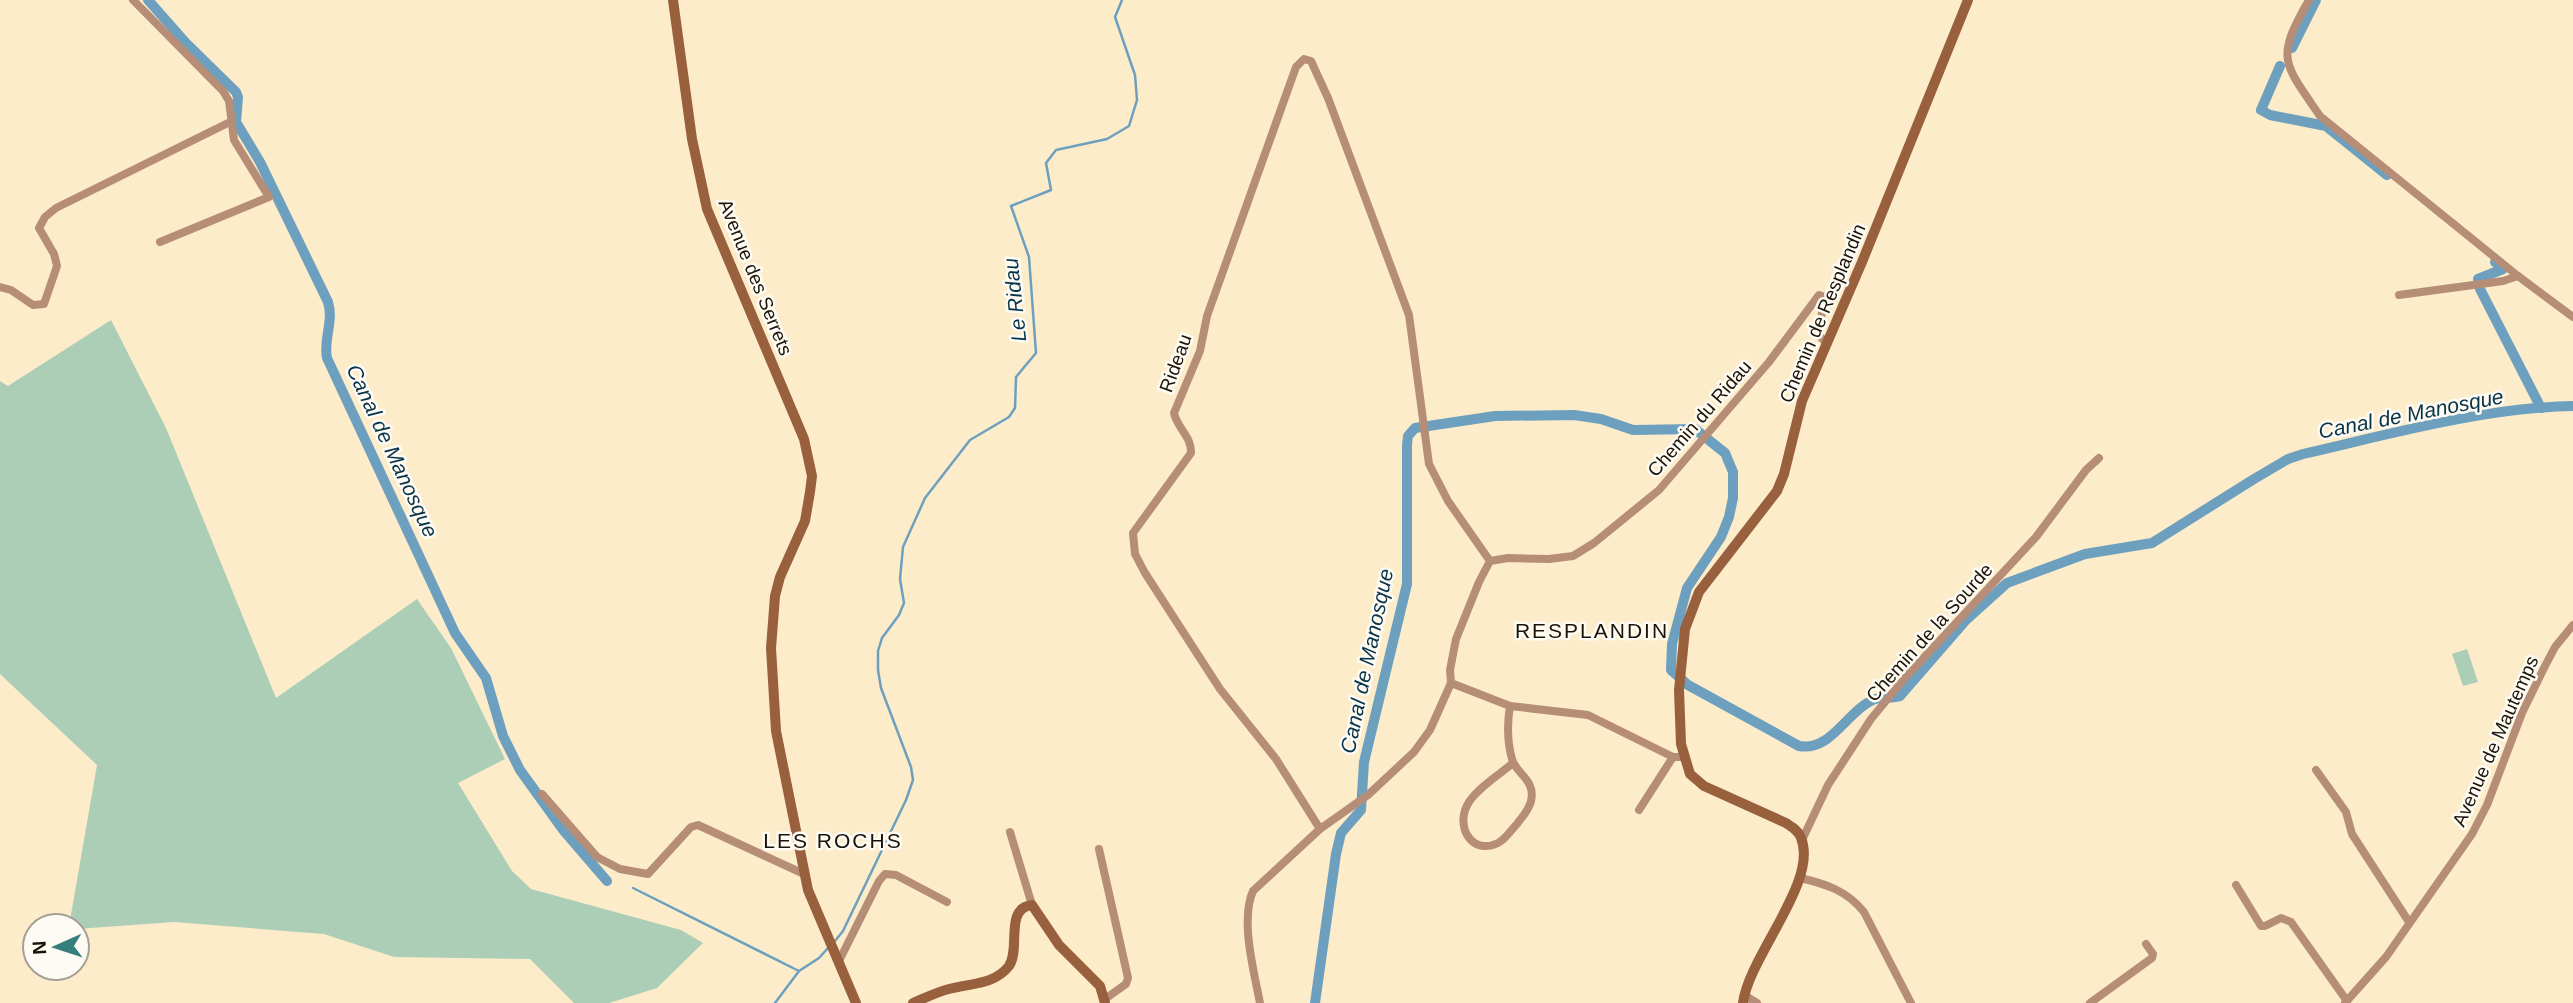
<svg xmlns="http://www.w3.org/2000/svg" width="2573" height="1003" font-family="Helvetica,sans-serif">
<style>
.green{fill:#acceb7}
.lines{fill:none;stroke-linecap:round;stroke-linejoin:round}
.stream{stroke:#6da0bf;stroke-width:2.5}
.canal{stroke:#6da0bf;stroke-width:10}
.street{stroke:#b68e77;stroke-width:8}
.secondary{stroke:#98603d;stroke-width:10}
.labels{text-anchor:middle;stroke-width:5;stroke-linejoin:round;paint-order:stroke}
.street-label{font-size:19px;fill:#1a1408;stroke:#fefbf4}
.water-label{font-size:21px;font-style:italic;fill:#08344a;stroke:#fefbf4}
.neighbourhood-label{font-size:21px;letter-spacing:2px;fill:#1a1408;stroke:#fefbf4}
</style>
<rect width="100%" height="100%" fill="#fdecca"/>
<g class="green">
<polygon points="111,320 166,428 276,698 417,599 451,648 505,759 458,783 512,871 531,889 681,930 703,943 657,988 609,1003 574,1003 530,959 394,957 324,934 174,922 77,929 77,926 69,926 97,765 0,674 0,381 8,386"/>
<polygon points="2467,649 2478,682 2463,686 2452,654"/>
</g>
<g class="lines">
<g class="stream">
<polyline points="633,888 799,971"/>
<polyline points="835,941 843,931 906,800 913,780 911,767 881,688 878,670 878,651 882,638 899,615 904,603 900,579 903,547 925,498 970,440 1009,417 1015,408 1016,377 1036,353 1029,257 1011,206 1051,190 1046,163 1056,150 1107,139 1129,126 1137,100 1135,75 1115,17 1122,0"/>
<polyline points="775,1003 799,971 819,958 828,948"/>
</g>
<g class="canal">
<path d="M148,0L186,43L236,92L238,97L236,122L260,162L328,302C334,322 323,339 327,358L455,633L486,678L503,736L520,770L564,831L607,881"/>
<polyline points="2292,48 2316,0"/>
<polyline points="2280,66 2261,110 2270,115 2326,126 2387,175"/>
<polyline points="2478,279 2503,269 2495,262"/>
<polyline points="2480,289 2541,408"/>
<path d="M1315,1003L1336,854L1341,833L1361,810L1364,762L1407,584V445L1408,436L1415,428L1495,416L1574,415L1601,419L1633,430L1695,429L1725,453L1733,472V498L1729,517L1721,537L1687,588L1672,644L1671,670L1688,685L1799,746C1831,752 1847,711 1873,700C1882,696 1891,699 1900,696L1966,620L2007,583L2085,554L2152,543L2254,479L2288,459L2303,454C2390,434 2483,408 2573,406"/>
</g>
<g class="street">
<polyline points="133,0 223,91 229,101 234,140 269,197 160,242"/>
<path d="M2309,0C2275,59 2283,62 2320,116L2518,276L2573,317"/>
<polyline points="0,287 11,290 33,305 44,304 57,266 54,254 39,228 45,217 56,208 230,122"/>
<polyline points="2399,295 2503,281 2518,276"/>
<polyline points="1490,561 1508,558 1549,559 1573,556 1594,543 1659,490 1769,362 1819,295 1825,297 1825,301 1817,334 1827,343"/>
<polyline points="1451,683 1510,706 1588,715 1673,757 1683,757"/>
<path d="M1510,706C1507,724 1507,741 1512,759C1516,774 1536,780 1531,801C1529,810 1522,817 1517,824C1511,830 1506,839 1498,843C1471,856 1454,825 1469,802C1479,787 1499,775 1513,763"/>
<polyline points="2316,770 2346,812 2352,834 2409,922"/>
<polyline points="542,794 597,857 620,869 648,874 691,827 698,825 804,874"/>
<polyline points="1639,810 1673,757"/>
<polyline points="1010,832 1032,905"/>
<polyline points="1802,840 1828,785 1871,719 1904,679 2036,537 2086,470 2099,458"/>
<polyline points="1099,849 1128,978 1126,984 1105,999"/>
<path d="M1800,878C1826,884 1846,890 1864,912L1911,1003"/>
<polyline points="2236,885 2261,926 2265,926 2281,918 2291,922 2347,1001"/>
<polyline points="839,961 879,881 885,874 896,875 947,902"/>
<polyline points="1744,995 1757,1003"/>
<path d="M1260,1003C1254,972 1240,920 1253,891L1320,829L1368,795L1414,752L1430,730L1451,683L1450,670L1456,639L1479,582L1490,561L1448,501L1429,464L1409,315L1328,98L1311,61L1304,59L1296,67L1207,316L1200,351L1174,413C1177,428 1192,437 1191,453L1133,533L1135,554L1145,573L1220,689L1276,759L1320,829"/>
<polyline points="2090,1003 2152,958 2153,954 2146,944"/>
<polyline points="2345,1003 2386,957 2472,834 2487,805 2522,713 2544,668 2555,647 2573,625"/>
</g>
<g class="secondary">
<polyline points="673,0 692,139 707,209 804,439 812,476 810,492 805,521 780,577 775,596 771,648 776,731 808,890 856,1003"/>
<path d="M913,1003C925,998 937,992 949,989C971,983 994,985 1009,966C1021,949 1004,908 1032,905L1059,945L1100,986L1105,1003"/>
<path d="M1743,1003C1749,956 1819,881 1801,838C1799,831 1792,827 1786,823L1704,786L1690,774L1681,744L1679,690L1685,629L1699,592L1777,491L1784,474L1802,401L1862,262L1968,0"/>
</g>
</g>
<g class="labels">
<g class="street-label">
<text transform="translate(756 277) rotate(68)" y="7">Avenue des Serrets</text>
<text transform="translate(1822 313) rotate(-67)" y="7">Chemin de Resplandin</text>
<text transform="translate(1175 363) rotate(-70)" y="7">Rideau</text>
<text transform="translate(1699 418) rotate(-49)" y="7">Chemin du Ridau</text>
<text transform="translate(1929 632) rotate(-48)" y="7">Chemin de la Sourde</text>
<text transform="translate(2495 741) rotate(-66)" y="7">Avenue de Mautemps</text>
</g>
<g class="water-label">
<text transform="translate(1015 300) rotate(-96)" y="7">Le Ridau</text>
<text transform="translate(2411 414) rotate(-11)" y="7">Canal de Manosque</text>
<text transform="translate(392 451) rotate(65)" y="7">Canal de Manosque</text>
<text transform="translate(1367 661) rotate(-78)" y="7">Canal de Manosque</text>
</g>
<g class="neighbourhood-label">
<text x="1592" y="638">RESPLANDIN</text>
<text x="833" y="848">LES ROCHS</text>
</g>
</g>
<g transform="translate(56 947) rotate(267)"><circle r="33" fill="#fefbf4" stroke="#a39f96" stroke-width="2"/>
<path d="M0-5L12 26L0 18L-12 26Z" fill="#367f7f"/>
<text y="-10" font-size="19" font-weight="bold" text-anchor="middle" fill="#1a1408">N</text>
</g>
</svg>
